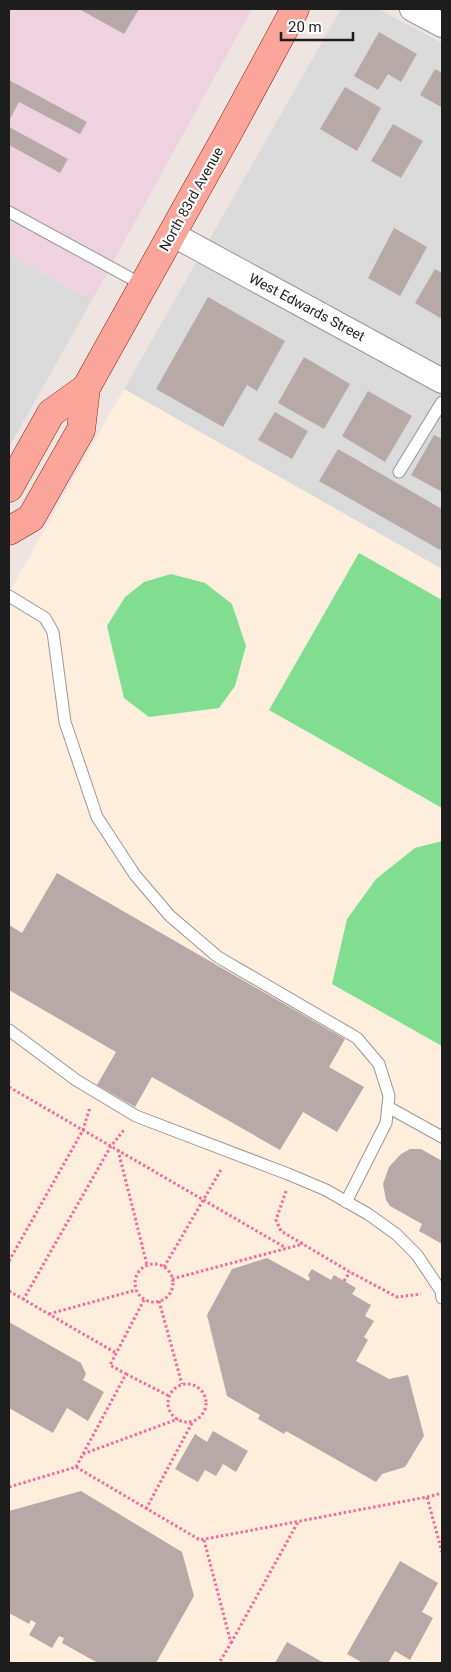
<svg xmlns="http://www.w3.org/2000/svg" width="451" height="1672" font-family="Roboto,sans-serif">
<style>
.residential{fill:#dbdadb}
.commercial{fill:#efd2df}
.education{fill:#ffeedc}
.pitch{fill:#81dd8f}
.building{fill:#b8a9a9}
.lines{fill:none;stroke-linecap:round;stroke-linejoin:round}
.service-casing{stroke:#979797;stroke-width:13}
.minor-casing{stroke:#979797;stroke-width:26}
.primary-casing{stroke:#951f01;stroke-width:29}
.path{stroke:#f96a9e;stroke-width:3;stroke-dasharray:2.5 2.5;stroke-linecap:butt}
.service{stroke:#fff;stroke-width:11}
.minor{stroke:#fff;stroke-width:24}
.primary{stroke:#fba59b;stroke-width:28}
.labels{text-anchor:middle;stroke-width:4.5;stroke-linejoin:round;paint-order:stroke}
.street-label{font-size:14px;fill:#1d1d1d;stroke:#fff}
</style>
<rect width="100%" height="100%" fill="#eee5e3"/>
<g class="residential">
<polygon points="341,9 378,9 442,43 442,569 124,389"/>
<polygon points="9,255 92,300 9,447"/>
</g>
<polygon class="commercial" points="9,9 252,9 92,300 9,255"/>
<polygon class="education" points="124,389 442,569 442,1663 9,1663 9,593"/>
<g class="pitch">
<polygon points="359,553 442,600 442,808 269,710"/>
<polygon points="171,574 205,583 232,604 246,646 235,686 219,708 149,717 124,698 107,626 125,597 144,582"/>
<polygon points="442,841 442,1046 332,984 347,919 376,879 415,848"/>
</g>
<g class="building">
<polygon points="79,9 139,9 124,34"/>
<polygon points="379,32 417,54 401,82 388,74 378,90 354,76"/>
<polygon points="435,69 442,73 441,107 420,95"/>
<polygon points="9,80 87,122 80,134 19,102 9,121"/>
<polygon points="345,87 381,108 357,151 320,129"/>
<polygon points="393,124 423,141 401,178 371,161"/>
<polygon points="9,127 68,159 60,173 9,145"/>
<polygon points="394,228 427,247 400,296 368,278"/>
<polygon points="435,269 442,273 442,319 415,303"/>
<polygon points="208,297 285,341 257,391 247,385 223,427 156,389"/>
<polygon points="304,357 350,384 324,429 278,403"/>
<polygon points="368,391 412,416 385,462 342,436"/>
<polygon points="275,412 308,431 292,459 258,440"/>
<polygon points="434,435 442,439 442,492 411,475"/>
<polygon points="338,449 442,509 442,551 319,481"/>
<polygon points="57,873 345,1039 329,1067 364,1087 337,1132 303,1112 280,1150 152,1077 135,1107 97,1085 116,1052 9,990 9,925 22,933"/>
<polygon points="410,1149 421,1149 442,1161 442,1244 419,1231 422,1224 390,1206 386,1200 383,1184 389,1167 401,1154"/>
<polygon points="267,1258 309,1281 310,1279 308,1275 312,1269 331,1280 334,1275 356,1288 352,1294 371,1305 365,1316 374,1321 364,1337 368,1340 356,1361 389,1379 408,1375 424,1436 405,1467 382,1474 376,1482 286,1431 284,1434 258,1419 260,1415 227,1396 207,1315 232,1269"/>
<polygon points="9,1322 81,1363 86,1374 83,1380 104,1392 88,1421 67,1408 53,1433 9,1408"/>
<polygon points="213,1431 248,1451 236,1472 223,1464 216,1476 205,1470 198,1482 175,1469 195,1434 207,1442"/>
<polygon points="81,1491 182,1552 194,1596 156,1663 98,1663 62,1643 64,1638 59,1636 52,1648 29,1635 36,1623 31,1620 29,1624 9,1613 9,1511"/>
<polygon points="400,1561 438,1583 422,1612 433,1618 410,1660 395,1651 388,1663 363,1663 347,1654"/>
<polygon points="287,1642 324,1663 275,1663"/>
</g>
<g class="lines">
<g class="service-casing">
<g id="service">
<polyline points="9,212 143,285"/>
<polyline points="399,472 442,402"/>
<polyline points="9,596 45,618 53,632 65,722 97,817 135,875 170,916 218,957 357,1038 379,1064 389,1096 386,1123 346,1202"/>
<polyline points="9,1030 76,1080 136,1116 288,1174 326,1190 368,1214 396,1234 417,1255 441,1291 442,1298"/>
<polyline points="388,1107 442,1137"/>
</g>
</g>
<g class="minor-casing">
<g id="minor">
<polyline points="412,9 442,25"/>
<polyline points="172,234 442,381"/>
</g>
</g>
<g class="primary-casing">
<g id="primary">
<polyline points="9,488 51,413 86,388"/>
<polyline points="9,531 31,518 81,430 86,388 228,133 295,9"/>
</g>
</g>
<g class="path">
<polyline points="9,1087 286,1248"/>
<polyline points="118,1150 147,1265"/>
<polyline points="286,1191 276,1220 281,1231 350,1272 397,1297 421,1294"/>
<polyline points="9,1261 83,1130 90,1107"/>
<circle cx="154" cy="1283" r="19"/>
<polyline points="164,1267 222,1168"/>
<polyline points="172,1279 303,1244"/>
<polyline points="344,1281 350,1272"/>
<polyline points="9,1291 116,1353"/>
<polyline points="23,1300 111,1146 124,1130"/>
<polyline points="159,1301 182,1384"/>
<polyline points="49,1314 136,1290"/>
<polyline points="126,1374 169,1396"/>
<circle cx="187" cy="1403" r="19"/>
<polyline points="83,1454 178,1419"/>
<polyline points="76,1467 126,1374 110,1365 144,1300"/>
<polyline points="9,1487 76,1467 200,1540 427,1497 442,1552"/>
<polyline points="427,1497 442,1493"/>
<polyline points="146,1509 193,1421"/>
<polyline points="204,1540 231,1643 219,1663"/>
<polyline points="231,1643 298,1522"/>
</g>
<use href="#service" class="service"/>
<use href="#minor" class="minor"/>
<use href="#primary" class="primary"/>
</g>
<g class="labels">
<g class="street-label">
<text transform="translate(191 199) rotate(-61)" y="5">North 83rd Avenue</text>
<text transform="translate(307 307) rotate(28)" y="5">West Edwards Street</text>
</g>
</g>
<rect width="451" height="1672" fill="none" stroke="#1d1d1d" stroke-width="20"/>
<path d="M281 32v8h72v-8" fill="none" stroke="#1d1d1d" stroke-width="2.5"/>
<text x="288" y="32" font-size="15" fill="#1d1d1d" stroke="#ffffff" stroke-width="4" paint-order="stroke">20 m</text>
</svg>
